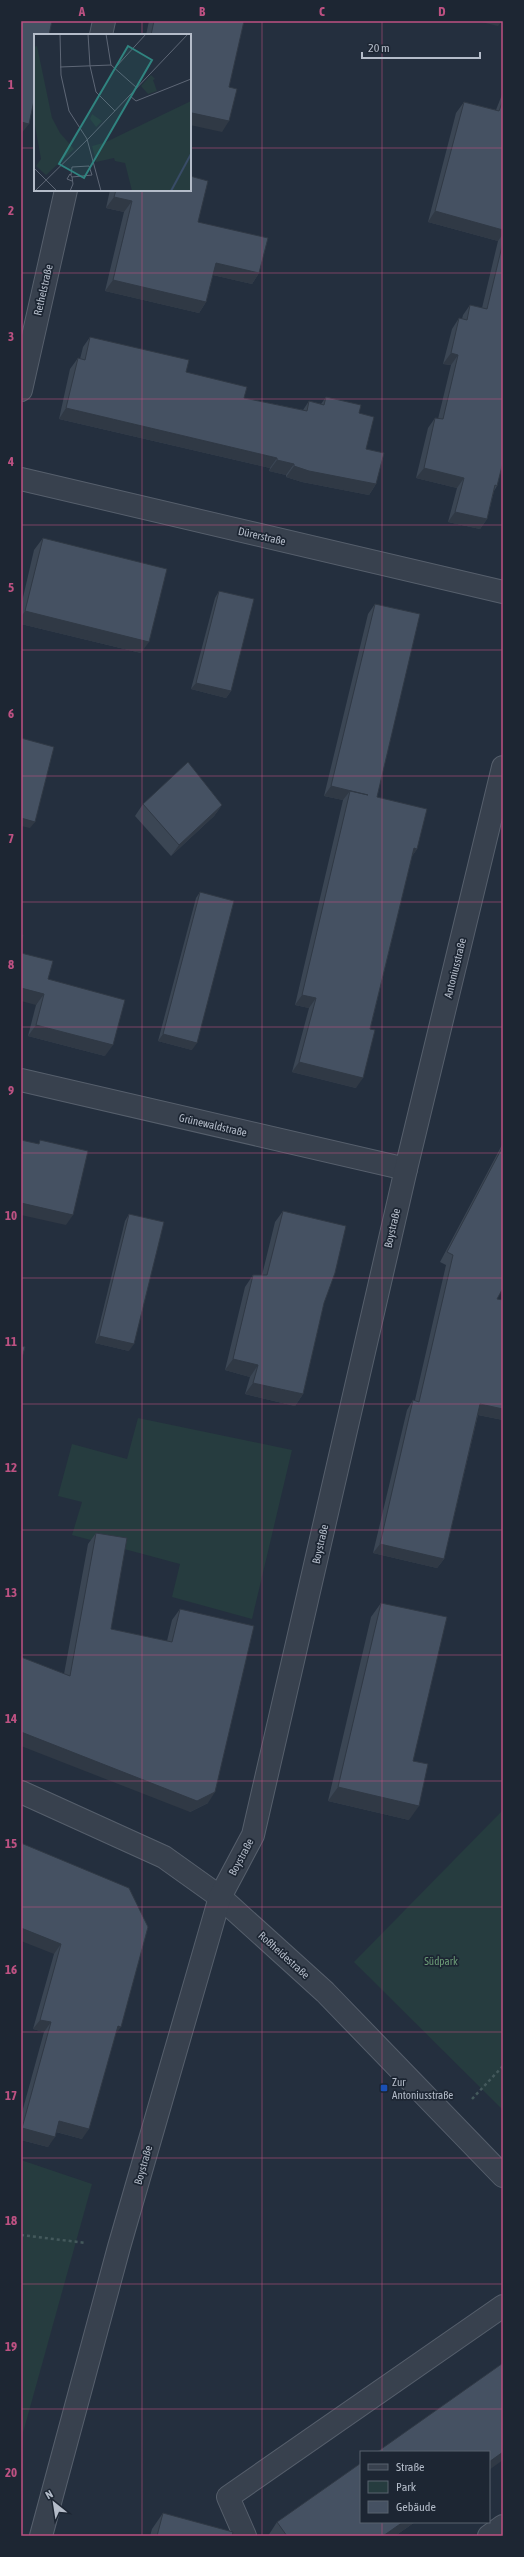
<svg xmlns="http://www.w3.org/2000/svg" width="524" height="2557" font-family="'Asap Condensed',sans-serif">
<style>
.green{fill:#263c3f}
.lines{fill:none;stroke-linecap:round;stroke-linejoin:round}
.minor-casing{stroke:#565f6c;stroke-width:24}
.path{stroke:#44595c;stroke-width:2.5;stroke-dasharray:3 3;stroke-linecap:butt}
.minor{stroke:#38414e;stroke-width:22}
.wall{fill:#3b4654}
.shaded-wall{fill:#303945}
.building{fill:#455162;stroke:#303945}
.grid{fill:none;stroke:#bd5182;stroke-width:1;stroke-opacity:0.55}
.transit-dot{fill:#1a4fb4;stroke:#1d2633;stroke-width:1.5}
.labels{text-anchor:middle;stroke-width:3.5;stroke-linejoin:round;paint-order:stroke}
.street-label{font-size:11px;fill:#b4bcc9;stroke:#1d2633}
.park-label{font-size:11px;fill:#6b9a76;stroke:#1d2633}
.poi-label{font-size:11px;fill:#b4bcc9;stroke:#1d2633;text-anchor:start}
.inset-river{fill:none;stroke:#394c67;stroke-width:2}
.inset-road{fill:none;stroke:#5e6776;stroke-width:1}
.view{fill:#308480;fill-opacity:0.15;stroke:#308480;stroke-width:2}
.inset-edge{fill:none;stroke:#b4bcc9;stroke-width:2}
.neatline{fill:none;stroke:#bd5182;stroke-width:1.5}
.grid-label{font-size:13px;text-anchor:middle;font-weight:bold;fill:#bd5182}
</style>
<rect width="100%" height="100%" fill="#242f3e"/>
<g class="green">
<polygon points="138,1418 292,1450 252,1619 172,1597 180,1564 72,1535 82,1502 58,1496 72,1444 127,1459"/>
<polygon points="503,1810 503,2110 354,1962"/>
<polygon points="21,2160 92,2184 21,2440"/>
</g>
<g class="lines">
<g class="minor-casing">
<g id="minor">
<polyline points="101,35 104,21"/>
<polyline points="21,390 66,190"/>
<polyline points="21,479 503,592"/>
<polyline points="21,1080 406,1169"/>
<polyline points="21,1792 164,1857 220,1897 325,1992 503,2176"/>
<polyline points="41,2536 119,2247 220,1897 253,1835 406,1169 503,767"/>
<polyline points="245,2536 228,2497 503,2306"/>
<polyline points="489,2536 503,2526"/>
</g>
</g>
<g class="path">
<polyline points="472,2099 503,2066"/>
<polyline points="21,2235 86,2243"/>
</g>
<use href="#minor" class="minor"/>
</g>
<g class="wall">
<polygon points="149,21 244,21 229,87 222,132 190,35 146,35"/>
<polygon points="503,92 503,462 497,486 494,491 487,519 480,529 448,522 457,488 416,478 428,428 435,418 438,419 451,365 443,364 452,329 459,318 462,319 463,315 470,305 482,308 498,241 428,222 456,113 464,102 496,110"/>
<polygon points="110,190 190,190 198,222 259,273 252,284 213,275 206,302 199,313 105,291 124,212 106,208"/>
<polygon points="90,337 186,372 244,398 303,410 309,401 321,404 326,397 359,413 366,449 376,484 369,495 302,482 286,477 286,475 269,471 270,468 59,419 70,369 78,358 80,359 83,347"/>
<polygon points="43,538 141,653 21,624 21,606 34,550"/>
<polygon points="219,591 231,691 226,698 191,689 215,598"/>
<polygon points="375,604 377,797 417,849 412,856 356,1088 292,1072 309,1008 295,1005 343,800 324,796 368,614"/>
<polygon points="143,804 222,805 214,816 171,856 135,816"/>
<polygon points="200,892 192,1050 158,1041 196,898"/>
<polygon points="48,979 105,1056 28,1036 36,1005"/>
<polygon points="503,1143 503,1288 497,1299 503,1300 503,1420 478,1415 444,1559 437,1568 373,1553 407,1410 413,1400 415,1400 446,1265 440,1262"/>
<polygon points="283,1211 324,1303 303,1394 295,1406 245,1394 250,1377 225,1370 245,1287 253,1275 262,1275 275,1222"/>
<polygon points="129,1214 129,1351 95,1343 125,1221"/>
<polygon points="96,1533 111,1629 167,1641 172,1620 180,1609 208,1803 190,1812 64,1674 88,1544"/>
<polygon points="381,1603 409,1820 328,1801 371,1617"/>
<polygon points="21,1843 115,2036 82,2139 56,2132 48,2147 21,2140 21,2116 44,2032 33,2029 54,1954"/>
<polygon points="163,2513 232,2536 150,2536 152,2529"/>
<polygon points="277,2522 415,2522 395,2536 268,2536"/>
</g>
<g class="shaded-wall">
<polygon points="477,21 502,21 498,26"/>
<polygon points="192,113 229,121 222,132 190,125 190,116"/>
<polygon points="21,122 29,124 21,134"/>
<polygon points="114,197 132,201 124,212 106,208"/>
<polygon points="435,211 503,230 503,234 498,241 428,222"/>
<polygon points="216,263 259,273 252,284 208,274"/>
<polygon points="113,280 206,302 199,313 105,291"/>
<polygon points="451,353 458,355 451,365 443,364"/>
<polygon points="66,408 277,458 270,468 59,419"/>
<polygon points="277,460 294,464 286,475 269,471"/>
<polygon points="294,466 376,484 369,495 302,482 286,477"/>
<polygon points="424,468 464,478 457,488 416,478"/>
<polygon points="455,512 487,519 480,529 448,522"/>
<polygon points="25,611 149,642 141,653 21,624 21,617"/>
<polygon points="196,683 231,691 226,698 191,689"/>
<polygon points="331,786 368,795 350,791 343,800 324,796"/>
<polygon points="222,805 214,816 171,856 179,845"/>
<polygon points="21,818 35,822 30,828 21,826"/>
<polygon points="414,848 417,849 410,859"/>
<polygon points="21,988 44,994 36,1005 21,1001"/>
<polygon points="302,995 316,998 309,1008 295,1005"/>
<polygon points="36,1025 113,1045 105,1056 28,1036"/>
<polygon points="163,1034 197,1043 192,1050 158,1041"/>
<polygon points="299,1062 363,1078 356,1088 292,1072"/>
<polygon points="21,1203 73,1215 66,1225 21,1215"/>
<polygon points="99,1336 134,1344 129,1351 95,1343"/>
<polygon points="233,1359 258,1365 250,1377 225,1370"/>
<polygon points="253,1383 303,1394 295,1406 245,1394"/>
<polygon points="480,1404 503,1409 503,1420 473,1414"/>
<polygon points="380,1544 444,1559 437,1568 373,1553"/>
<polygon points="21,1732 215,1792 208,1803 190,1812 21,1746"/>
<polygon points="338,1787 419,1806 409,1820 328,1801"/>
<polygon points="21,1928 61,1944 54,1954 21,1941"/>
<polygon points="40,2020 51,2022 44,2032 33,2029"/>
<polygon points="118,2026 121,2027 114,2036"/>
<polygon points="59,2121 89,2129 82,2139 53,2131"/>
<polygon points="22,2128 55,2137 48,2147 21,2140 21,2129"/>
<polygon points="503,2452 503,2460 489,2470 489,2462"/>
<polygon points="403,2522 415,2522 395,2536 383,2536"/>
</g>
<g class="building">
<polygon points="21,21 52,21 49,35 35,35 35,96 29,124 21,122"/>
<polygon points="154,21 244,21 229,87 237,89 229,121 192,113 190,123 190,35 151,35"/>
<polygon points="503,100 503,230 435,211 464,102 499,111"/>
<polygon points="190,176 208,181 198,222 268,238 259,273 216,263 206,302 113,280 132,201 114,197 116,190 190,190"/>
<polygon points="503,242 503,462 497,486 495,485 487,519 455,512 464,478 424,468 435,418 443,419 458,355 451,353 459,318 467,320 470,305 487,309"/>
<polygon points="90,337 189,360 186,372 247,387 244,398 307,411 309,401 324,405 326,397 361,405 359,413 374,417 366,449 384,453 376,484 309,471 294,466 294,464 277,460 277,458 66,408 78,358 85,360"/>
<polygon points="43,538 167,569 149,642 25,611"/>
<polygon points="219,591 254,599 231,691 196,683"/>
<polygon points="375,604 420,614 377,797 427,809 417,849 414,848 370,1029 375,1030 363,1078 299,1062 316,998 302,995 350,791 368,795 331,786"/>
<polygon points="21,738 54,747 35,822 21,818"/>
<polygon points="188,762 222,805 179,845 143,804"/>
<polygon points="200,892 234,901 197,1043 163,1034"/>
<polygon points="21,935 23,935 21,943"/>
<polygon points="21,953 53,961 48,979 125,1000 113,1045 36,1025 44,994 21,988"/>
<polygon points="21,1140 39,1144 40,1140 88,1151 73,1215 21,1203"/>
<polygon points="503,1146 503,1288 497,1299 503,1300 503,1409 480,1404 444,1559 380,1544 413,1400 419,1402 453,1255 447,1252"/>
<polygon points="283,1211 346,1226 335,1273 324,1303 303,1394 253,1383 258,1365 233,1359 253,1275 267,1275"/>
<polygon points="129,1214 164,1222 134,1344 99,1336"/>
<polygon points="21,1346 25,1347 21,1361"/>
<polygon points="96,1533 127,1538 111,1629 172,1642 180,1609 254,1626 215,1792 197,1801 21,1732 21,1657 70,1676"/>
<polygon points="381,1603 447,1617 413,1761 428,1764 419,1806 338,1787"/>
<polygon points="21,1843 129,1888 148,1927 121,2027 118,2026 89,2129 59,2121 55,2137 22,2128 51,2022 40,2020 61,1944 21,1928"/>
<polygon points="503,2363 503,2452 489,2462 489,2452 377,2452"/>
<polygon points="361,2463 361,2522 403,2522 383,2536 287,2536 277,2522"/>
<polygon points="163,2513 233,2532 232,2536 157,2536"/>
</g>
<path class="grid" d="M142,21V35M262,21V2536M382,21V2452M21,148H35M190,148H503M142,190V2536M21,273H503M21,399H503M21,525H503M21,650H503M21,776H503M21,902H503M21,1027H503M21,1153H503M21,1278H503M21,1404H503M21,1530H503M21,1655H503M21,1781H503M21,1907H503M21,2032H503M21,2158H503M21,2284H503M21,2409H503M382,2522V2536"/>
<rect class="transit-dot" x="380" y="2084" width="8" height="8" rx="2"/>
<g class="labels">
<g class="street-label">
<text transform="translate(43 290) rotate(-77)" y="4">Rethelstraße</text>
<text transform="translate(262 536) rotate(13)" y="4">Dürerstraße</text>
<text transform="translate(455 968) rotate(-76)" y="4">Antoniusstraße</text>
<text transform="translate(213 1125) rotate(13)" y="4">Grünewaldstraße</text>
<text transform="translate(392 1228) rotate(-77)" y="4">Boystraße</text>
<text transform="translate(320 1544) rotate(-77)" y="4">Boystraße</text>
<text transform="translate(241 1857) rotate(-62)" y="4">Boystraße</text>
<text transform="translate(284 1955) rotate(42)" y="4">Roßheidestraße</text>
<text transform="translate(143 2165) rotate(-74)" y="4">Boystraße</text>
</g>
<g class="park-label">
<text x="441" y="1965">Südpark</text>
</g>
<g class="poi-label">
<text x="392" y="2086">Zur<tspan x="392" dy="13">Antoniusstraße</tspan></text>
</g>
</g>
<g transform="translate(34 34)">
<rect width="157" height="157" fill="#242f3e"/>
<path d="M3,12L18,84L26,99L40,115L12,141L2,132L7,125L0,86V13ZM117,41L121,45L119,46L123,57L114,60L107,52ZM157,67V157H98L91,129L81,127L80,124L62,128L58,112L72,108ZM58,80L68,87L62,93L56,85Z" fill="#263c3f"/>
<path class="inset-river" d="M137,157L157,120"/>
<path class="inset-road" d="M26,0L27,41L35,77L53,105L67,157M54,0L56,32L62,58L81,77M72,0L77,31L103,54M26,33L77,31M81,34L112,0M96,62L102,67L157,45M0,134L23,157M37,141L38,133L55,132L58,141L38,143M1,157L56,103L154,0M36,157L39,150L38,143L36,140L33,145L38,147"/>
<path class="view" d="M94,12L118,26L50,144L25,130Z"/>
<rect width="157" height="157" class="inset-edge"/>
</g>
<rect width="524" height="2557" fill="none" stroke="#1d2633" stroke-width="44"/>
<rect x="360" y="2451" width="130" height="72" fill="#1d2633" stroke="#59626f"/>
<rect x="368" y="2464" width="20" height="6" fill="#38414e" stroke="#59626f"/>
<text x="396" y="2471" font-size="12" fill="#b4bcc9">Straße</text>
<rect x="368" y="2481" width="20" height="12" fill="#263c3f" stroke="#59626f"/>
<text x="396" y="2491" font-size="12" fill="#b4bcc9">Park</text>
<rect x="368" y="2501" width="20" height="12" fill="#455162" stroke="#59626f"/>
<text x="396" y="2511" font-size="12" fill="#b4bcc9">Gebäude</text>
<g transform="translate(54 2503) rotate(330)" stroke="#1d2633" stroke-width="3" paint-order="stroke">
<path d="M0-3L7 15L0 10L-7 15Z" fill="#b4bcc9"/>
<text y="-6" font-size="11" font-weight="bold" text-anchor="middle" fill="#b4bcc9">N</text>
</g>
<path d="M362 52v6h118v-6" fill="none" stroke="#b4bcc9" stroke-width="2"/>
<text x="368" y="52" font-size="12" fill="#b4bcc9" stroke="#1d2633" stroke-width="3" paint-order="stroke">20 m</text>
<rect x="22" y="22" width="480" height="2513" class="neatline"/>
<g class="grid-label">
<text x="82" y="16">A</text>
<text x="202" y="16">B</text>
<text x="322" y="16">C</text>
<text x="442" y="16">D</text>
<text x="11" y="89">1</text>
<text x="11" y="215">2</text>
<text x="11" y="341">3</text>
<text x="11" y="466">4</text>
<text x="11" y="592">5</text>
<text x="11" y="718">6</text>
<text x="11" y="843">7</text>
<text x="11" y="969">8</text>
<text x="11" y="1095">9</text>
<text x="11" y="1220">10</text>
<text x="11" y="1346">11</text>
<text x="11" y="1472">12</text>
<text x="11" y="1597">13</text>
<text x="11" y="1723">14</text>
<text x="11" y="1848">15</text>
<text x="11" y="1974">16</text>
<text x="11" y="2100">17</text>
<text x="11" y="2225">18</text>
<text x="11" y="2351">19</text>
<text x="11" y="2477">20</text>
</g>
</svg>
